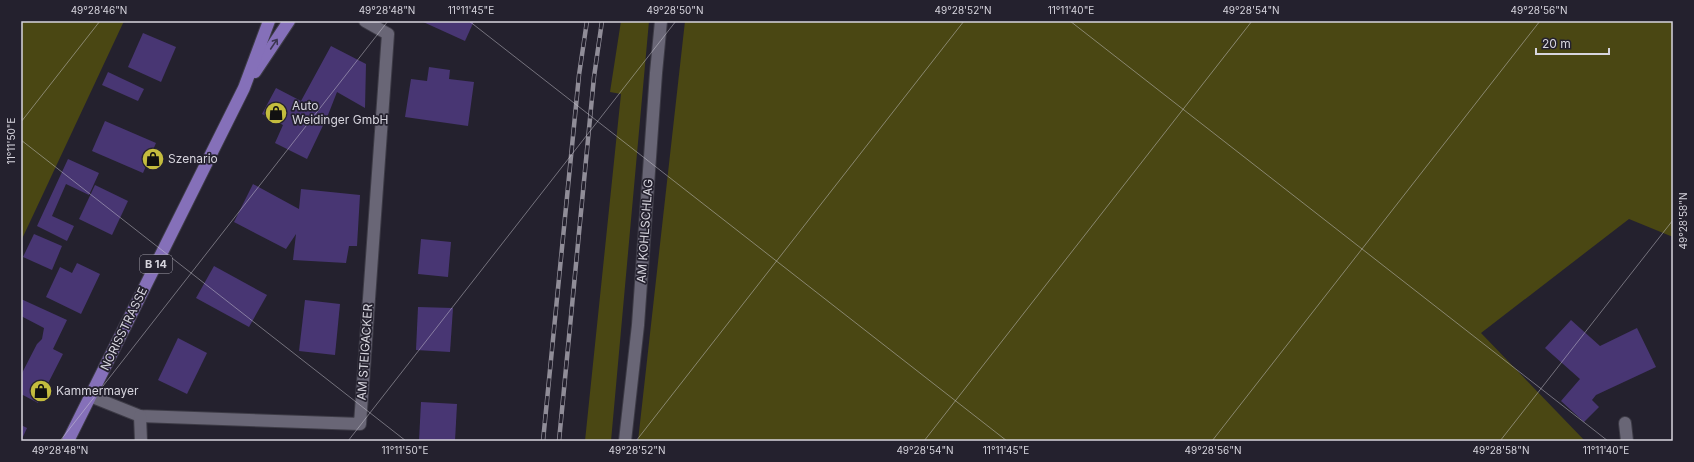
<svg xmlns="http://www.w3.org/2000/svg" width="1694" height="462" font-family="Inter,sans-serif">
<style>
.green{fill:#4a4713}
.building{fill:#483673}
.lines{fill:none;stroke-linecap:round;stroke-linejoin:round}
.lane-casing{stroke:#3d3b46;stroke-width:14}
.street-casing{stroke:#3d3b46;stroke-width:14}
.primary-casing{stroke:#3d3b46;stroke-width:14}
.lane{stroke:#696676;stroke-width:12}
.street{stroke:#696676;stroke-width:12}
.primary{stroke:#8570b9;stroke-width:12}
.rail-casing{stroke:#908d98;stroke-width:4.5}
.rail{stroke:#24212e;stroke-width:3;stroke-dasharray:9;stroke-linecap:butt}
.oneway{stroke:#3c3551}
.ticks{fill:none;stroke:#d7d5de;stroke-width:1;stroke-opacity:0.45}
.labels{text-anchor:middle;stroke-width:3.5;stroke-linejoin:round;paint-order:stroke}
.shield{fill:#24212e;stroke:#a19fa9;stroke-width:1}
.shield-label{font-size:11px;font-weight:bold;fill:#d7d5de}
.poi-label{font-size:12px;fill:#d7d5de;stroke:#24212e;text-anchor:start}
.street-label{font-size:12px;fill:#d7d5de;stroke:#24212e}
.neatline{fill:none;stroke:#d7d5de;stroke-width:1.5}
.ticks-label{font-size:10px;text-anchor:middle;fill:#d7d5de}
</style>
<rect width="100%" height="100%" fill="#24212e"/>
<g class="green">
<polygon points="21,21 124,21 21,241"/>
<polygon points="621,21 649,21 611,441 585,441 621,94 610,92"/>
<polygon points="685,21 1673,21 1673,237 1629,219 1481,333 1585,441 638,441"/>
</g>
<g class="building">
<polygon points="421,21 474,21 465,41"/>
<polygon points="143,33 176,47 161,82 128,67"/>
<polygon points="331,46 366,64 365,108 337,92 328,115 307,159 275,143 283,125 262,114 276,88 301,101"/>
<polygon points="429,67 450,70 449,79 474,82 468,126 405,117 411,79 427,81"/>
<polygon points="108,72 144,89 138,101 102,85"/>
<polygon points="105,121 156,143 143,173 92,151"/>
<polygon points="68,159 99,173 89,195 66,184 52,216 74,226 67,241 37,226"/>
<polygon points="253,184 299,209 301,189 360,195 357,246 349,246 346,263 293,260 296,234 286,249 234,222"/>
<polygon points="95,185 128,201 112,235 79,219"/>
<polygon points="34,234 62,246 52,270 23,257"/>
<polygon points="421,239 451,242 448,277 418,274"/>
<polygon points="77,263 100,274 81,314 46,297 60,267 72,273"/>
<polygon points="214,266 267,295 249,327 196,298"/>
<polygon points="21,299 67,320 53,349 63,354 38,403 21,394 21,375 37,344 42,339 44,328 21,316"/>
<polygon points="305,300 340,304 335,355 299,351"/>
<polygon points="418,307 453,308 450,352 416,350"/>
<polygon points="1571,320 1600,346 1637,328 1656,367 1596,395 1592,400 1599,407 1584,422 1561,401 1580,379 1545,348"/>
<polygon points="178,338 207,353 187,394 158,380"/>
<polygon points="421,402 457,404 455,441 419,441"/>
<polygon points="21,425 27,428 21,441"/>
</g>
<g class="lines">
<g class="lane-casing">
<polyline id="lane" points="1625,423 1627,441"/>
</g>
<g class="street-casing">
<g id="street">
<polyline points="90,396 140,416 360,424 388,34 365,21"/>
<polyline points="140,416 141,441"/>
<polyline points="625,441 638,325 656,73 661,21"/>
</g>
</g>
<g class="primary-casing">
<g id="primary">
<polyline points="255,72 289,21"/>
<polyline points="68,441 244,88 269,21"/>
</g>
</g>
<use href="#lane" class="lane"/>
<use href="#street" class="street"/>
<use href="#primary" class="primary"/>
<g class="rail-casing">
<g id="rail">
<polyline points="543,441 579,75 587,21"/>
<polyline points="559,441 594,77 602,21"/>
</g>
</g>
<use href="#rail" class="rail"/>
</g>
<defs><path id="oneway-shaft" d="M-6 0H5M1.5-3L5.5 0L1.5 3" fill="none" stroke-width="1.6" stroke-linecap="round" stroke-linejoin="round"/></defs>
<use class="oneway" href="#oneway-shaft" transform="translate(274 44) rotate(-56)"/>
<path class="ticks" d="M469,21L1007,441M1070,21L1608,441M1671,21L1673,23M21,122L100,21M21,140L406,441M60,441L388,21M348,441L676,21M636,441L964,21M924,441L1252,21M1212,441L1540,21M1500,441L1673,220"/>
<defs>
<g id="shop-disc" transform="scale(1.15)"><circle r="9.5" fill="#c4bc3e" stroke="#24212e"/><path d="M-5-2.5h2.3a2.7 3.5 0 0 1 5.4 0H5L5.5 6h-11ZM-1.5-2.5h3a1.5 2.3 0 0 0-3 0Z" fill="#111"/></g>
</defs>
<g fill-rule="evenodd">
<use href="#shop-disc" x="276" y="113"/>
<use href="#shop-disc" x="153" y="159"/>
<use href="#shop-disc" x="41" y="391"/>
</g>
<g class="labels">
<rect class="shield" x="140" y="255" width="32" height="18" rx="3"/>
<g class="shield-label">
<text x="156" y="268">B 14</text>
</g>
<g class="poi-label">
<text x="292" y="110">Auto<tspan x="292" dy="14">Weidinger GmbH</tspan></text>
<text x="168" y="163">Szenario</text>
<text x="56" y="395">Kammermayer</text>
</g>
<g class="street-label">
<text transform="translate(645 231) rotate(-86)" y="4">AM KOHLSCHLAG</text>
<text transform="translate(124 329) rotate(-64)" y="4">NORISSTRASSE</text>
<text transform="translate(365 352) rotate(-86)" y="4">AM STEIGACKER</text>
</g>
</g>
<rect width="1694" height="462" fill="none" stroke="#24212e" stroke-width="44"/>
<path d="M1536 48v6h73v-6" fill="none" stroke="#d7d5de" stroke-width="2"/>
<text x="1542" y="48" font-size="12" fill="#d7d5de" stroke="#24212e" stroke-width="3" paint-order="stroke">20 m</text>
<rect x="22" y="22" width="1650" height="418" class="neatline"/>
<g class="ticks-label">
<text x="99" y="14">49°28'46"N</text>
<text x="387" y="14">49°28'48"N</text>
<text x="471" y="14">11°11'45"E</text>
<text x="675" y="14">49°28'50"N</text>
<text x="963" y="14">49°28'52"N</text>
<text x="1071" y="14">11°11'40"E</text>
<text x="1251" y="14">49°28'54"N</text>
<text x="1539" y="14">49°28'56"N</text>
<text transform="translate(11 141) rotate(-90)" y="4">11°11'50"E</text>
<text transform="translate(1683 221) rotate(-90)" y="4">49°28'58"N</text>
<text x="60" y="454">49°28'48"N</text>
<text x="405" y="454">11°11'50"E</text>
<text x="637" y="454">49°28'52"N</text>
<text x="925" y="454">49°28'54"N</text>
<text x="1006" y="454">11°11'45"E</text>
<text x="1213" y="454">49°28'56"N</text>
<text x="1501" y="454">49°28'58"N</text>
<text x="1606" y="454">11°11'40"E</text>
</g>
</svg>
